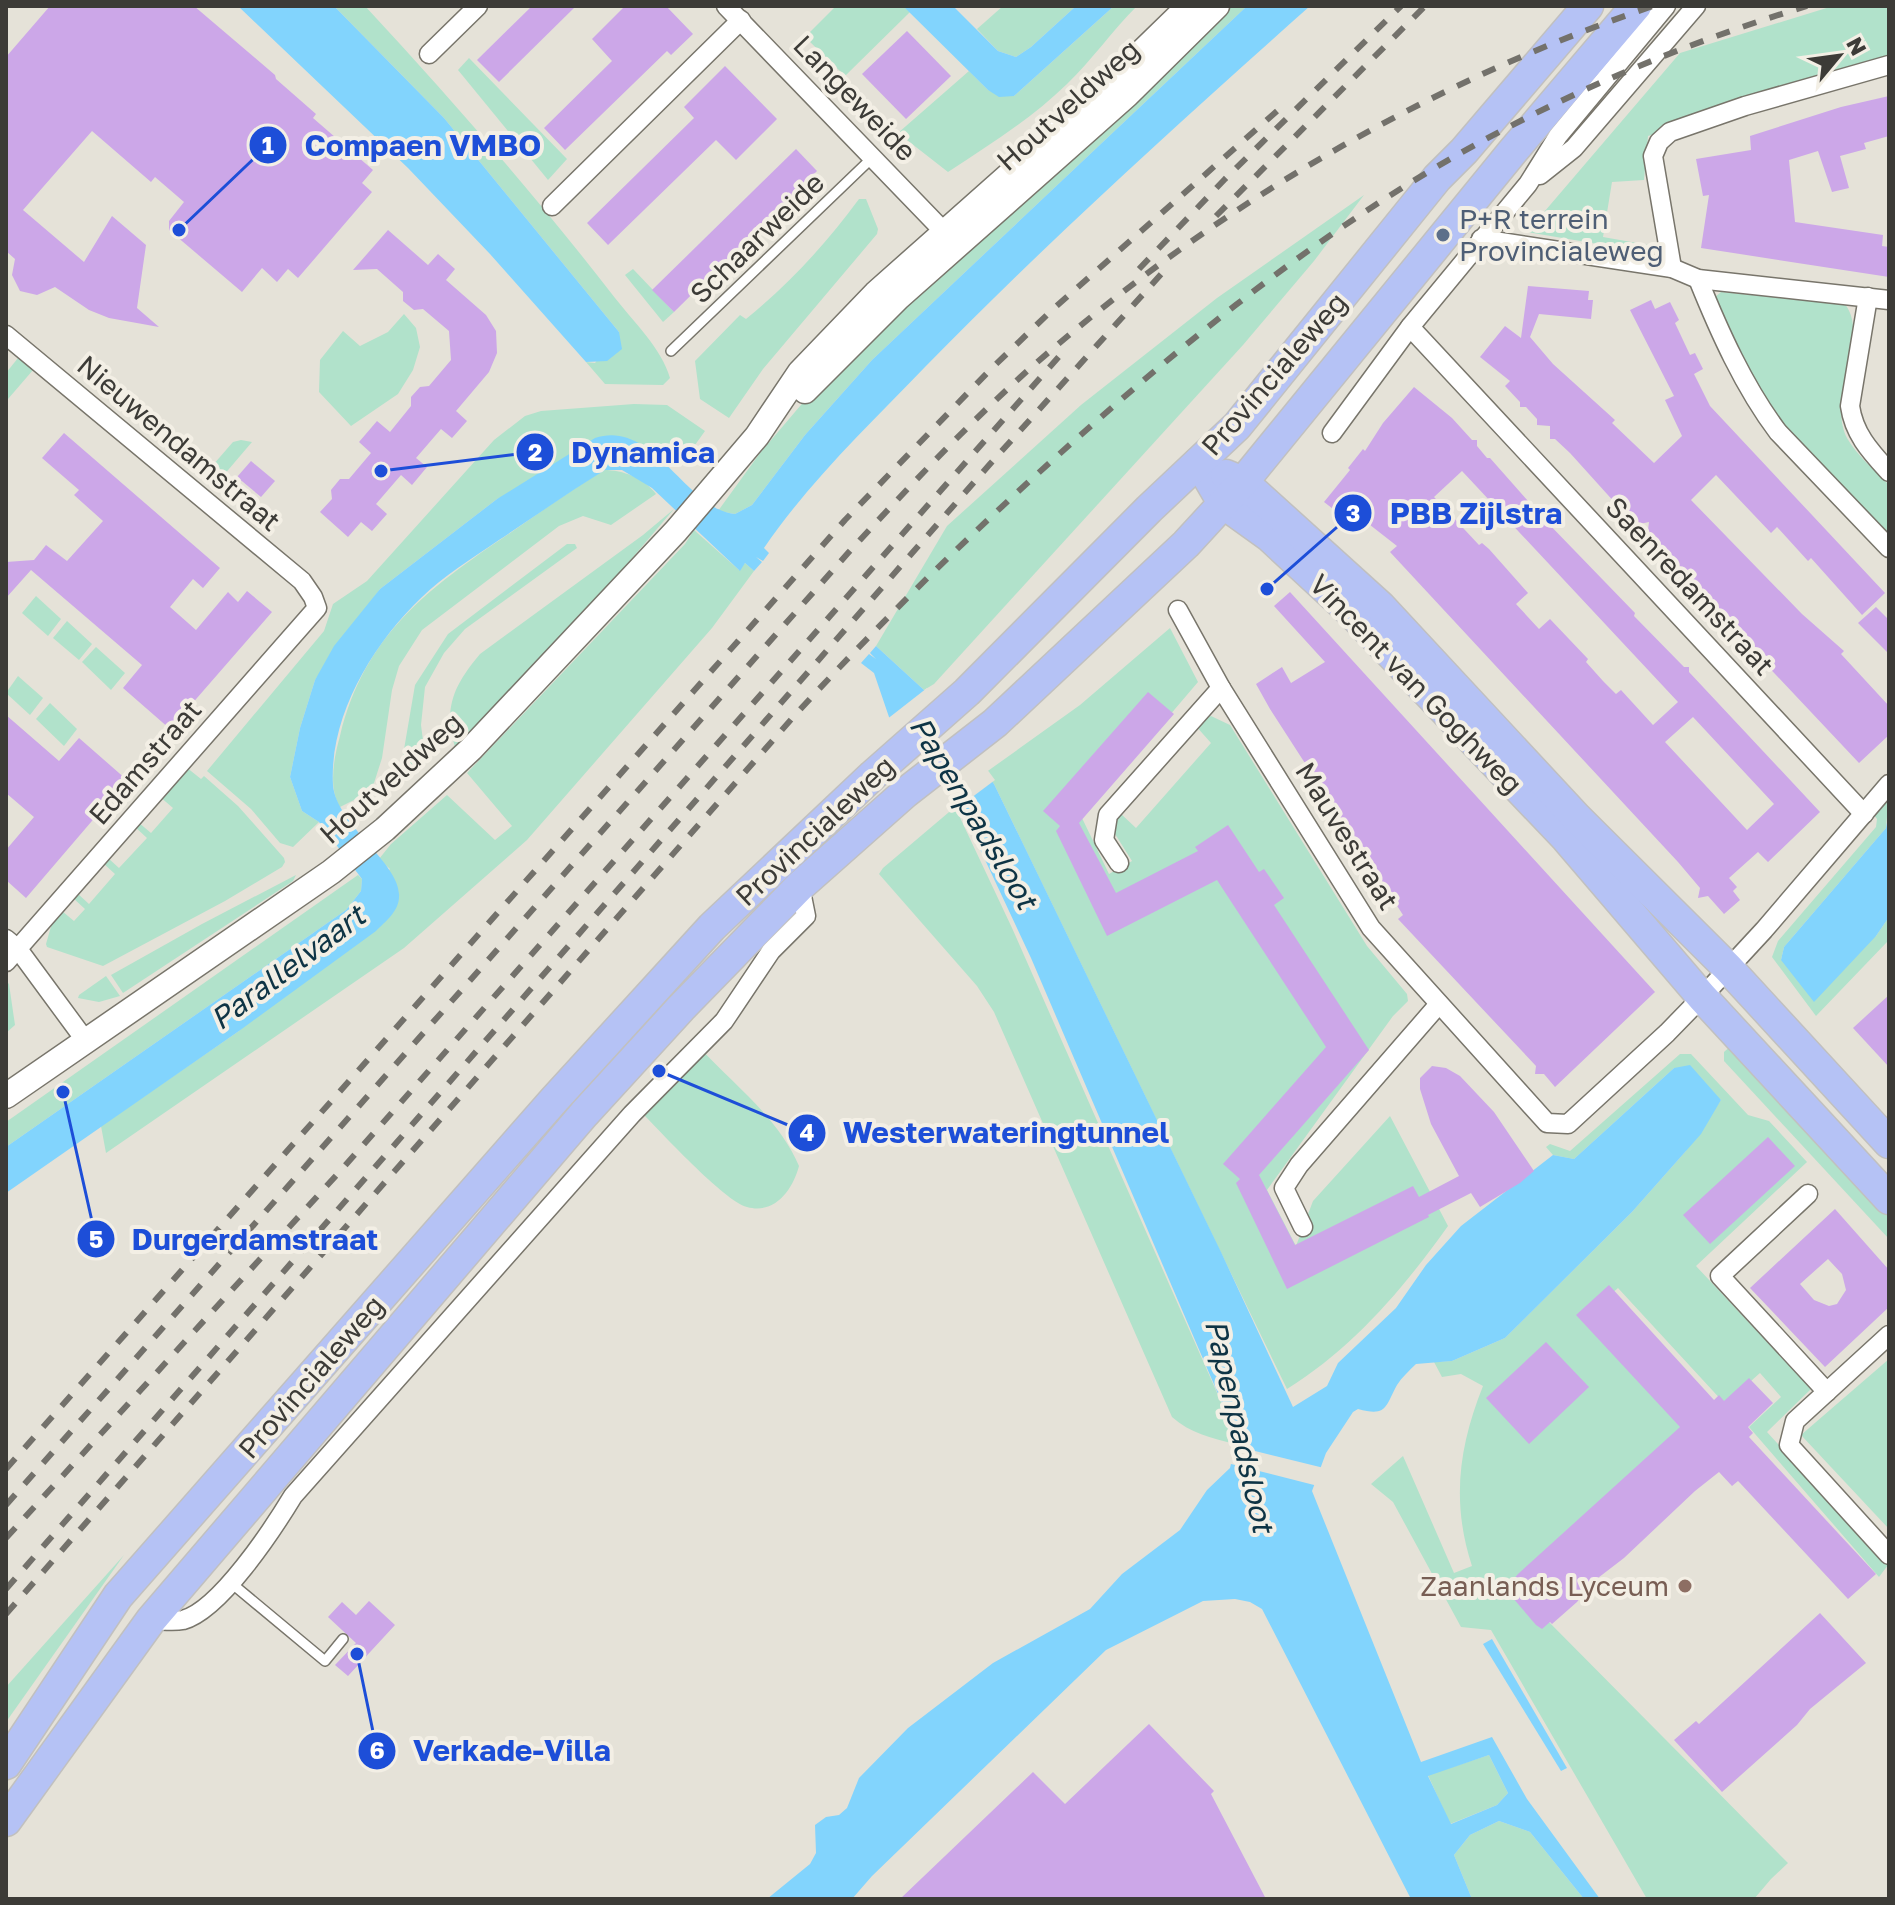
<svg xmlns="http://www.w3.org/2000/svg" width="1895" height="1905" font-family="'Golos Text',sans-serif">
<style>
.green{fill:#b1e2cb}
.water{fill:#82d4fd;fill-rule:evenodd}
.pier{fill:#e5e2d8}
.building{fill:#cca7e8;fill-rule:evenodd}
.lines{fill:none;stroke-linecap:round;stroke-linejoin:round}
.service-casing{stroke:#78756b;stroke-width:12}
.minor-casing{stroke:#78756b;stroke-width:21}
.tertiary-casing{stroke:#78756b;stroke-width:27}
.primary-casing{stroke:#c1c0bf;stroke-width:33}
.service{stroke:#fff;stroke-width:9}
.minor{stroke:#fff;stroke-width:18}
.tertiary{stroke:#fff;stroke-width:24}
.primary{stroke:#b5c2f5;stroke-width:30}
.rail{stroke:#73716b;stroke-width:6;stroke-dasharray:14 14;stroke-linecap:butt}
.service-dot{fill:#5c6f8a;stroke:#f3efe5;stroke-width:3}
.education-dot{fill:#8d6e63;stroke:#f3efe5;stroke-width:3}
.labels{text-anchor:middle;stroke-width:8;stroke-linejoin:round;paint-order:stroke}
.street-label{font-size:28px;fill:#3c3b37;stroke:#f3efe5}
.service-label{font-size:28px;fill:#4e5e75;stroke:#f3efe5;text-anchor:start}
.education-label{font-size:28px;fill:#785e54;stroke:#f3efe5;text-anchor:end}
.water-label{font-size:30px;font-style:italic;fill:#0e3445;stroke:#f3efe5}
.leader{fill:none;stroke:#1d4ed8;stroke-width:3}
.callout-dot{fill:#1d4ed8;stroke:#f3efe5;stroke-width:3}
.mark-label{font-size:24px;text-anchor:middle;font-weight:bold;fill:#fff}
.callout-label{font-size:30px;text-anchor:middle;font-weight:bold;fill:#1d4ed8;stroke:#f3efe5;stroke-width:8;stroke-linejoin:round;paint-order:stroke}
</style>
<rect width="100%" height="100%" fill="#e5e2d8"/>
<g class="green">
<path d="M334,6H365C452,100 537,197 615,298C633,321 662,349 670,378L663,385L605,384L586,362L595,363L619,332L444,118Z"/>
<polygon points="836,6 903,6 910,12 845,76 805,37"/>
<polygon points="1003,6 1076,6 1031,47 1016,57 998,51 977,29"/>
<path d="M1114,6H1137C1112,31 1092,60 1067,84C1031,119 989,145 948,172L898,133L969,71L988,90L1014,96Z"/>
<polygon points="1227,6 1247,6 872,360 805,435 752,505 735,514 718,511 760,453 806,399"/>
<polygon points="1833,6 1889,6 1889,58 1648,136 1644,180 1612,182 1603,237 1654,246 1651,253 1527,232 1680,53"/>
<polygon points="469,58 567,159 548,180 458,70"/>
<polygon points="1364,195 1314,261 1243,345 934,684 924,690 876,646 947,526 1081,405 1217,298"/>
<path d="M859,199H866L878,229L877,234L763,369L729,418L700,399L695,361L740,315L746,319C789,284 826,244 859,199Z"/>
<polygon points="633,269 674,312 663,322 625,275"/>
<path d="M1721,292L1845,304C1871,339 1826,396 1847,438C1857,456 1875,470 1889,485V538L1781,424L1764,401L1718,307L1715,297Z"/>
<polygon points="404,314 416,328 420,347 413,370 398,394 351,426 319,392 320,360 343,331 360,346 388,332"/>
<polygon points="18,358 33,370 8,399 6,398 6,373"/>
<polygon points="634,404 667,405 705,431 685,459 670,467 645,447 497,499 380,589 315,680 300,728 290,777 302,811 319,822 293,847 280,843 251,809 207,771 324,631 333,604 367,581 494,440 525,416 541,411"/>
<polygon points="241,440 252,442 217,483 206,473 233,442"/>
<path d="M604,470C623,470 644,478 656,494L611,525L583,516L559,526L422,630L399,666L392,690L382,758L374,783L360,797L340,807C328,788 334,757 340,736C365,633 430,587 513,531C543,510 573,489 604,470Z"/>
<path d="M674,509L593,604L455,747C443,708 454,685 480,654L643,535Z"/>
<polygon points="694,530 739,570 745,563 754,571 712,628 527,840 404,948 106,1153 101,1126 239,1031 390,869 379,859 391,844 447,795 495,840 512,826 467,773 685,544"/>
<polygon points="567,544 575,544 577,548 465,629 444,653 425,687 421,725 425,756 407,774 401,767 415,685 448,634"/>
<polygon points="36,596 61,619 48,636 22,613"/>
<polygon points="67,621 92,644 79,660 53,638"/>
<path d="M1170,628L1198,682L1082,818L1109,874L1132,861L1110,826L1120,813L1136,828L1211,743L1195,725L1211,716L1230,725L1367,946L1407,994L1408,1001L1393,1016L1267,1190L1296,1246L1313,1201L1390,1116L1448,1226C1403,1289 1353,1348 1287,1389L994,784L985,773L1080,705Z"/>
<polygon points="96,647 125,673 111,690 82,662"/>
<polygon points="18,676 43,698 30,715 6,693"/>
<polygon points="50,703 77,729 64,746 36,719"/>
<polygon points="186,767 201,779 204,776 238,806 284,858 285,862 282,867 225,901 103,966 47,947 46,944 52,923 62,911 74,921 85,909 73,898 77,893 89,904 115,874 103,863 108,858 119,868 147,838 134,826 138,822 151,833 173,808 159,796"/>
<polygon points="1889,794 1886,828 1784,947 1781,960 1876,936 1889,917 1887,942 1816,1016 1772,957 1778,941 1876,827 1877,819 1874,815"/>
<path d="M955,807L1012,928L1237,1438L1235,1444C1211,1438 1190,1433 1172,1417L994,1012L977,986L879,874L883,868Z"/>
<polygon points="296,875 293,881 123,993 111,975 202,924"/>
<polygon points="358,875 362,879 361,891 346,910 6,1147 6,1122"/>
<polygon points="106,976 120,996 99,1002 78,998 79,995"/>
<polygon points="6,981 9,984 15,1025 6,1033"/>
<polygon points="1733,1044 1889,1214 1889,1239 1724,1061 1724,1052"/>
<path d="M699,1047C735,1086 778,1117 799,1166C793,1189 775,1215 747,1207C724,1201 660,1131 640,1111Z"/>
<path d="M1680,1054H1691L1748,1115L1769,1121L1807,1162L1696,1266L1811,1389L1767,1432L1888,1565L1879,1577L1749,1427L1781,1397L1760,1373L1725,1404L1618,1288L1589,1314L1685,1422L1542,1615L1788,1863L1771,1879L1754,1899H1647L1491,1630L1461,1627L1393,1502L1371,1484L1403,1456L1454,1573L1472,1566C1451,1502 1459,1446 1483,1386L1461,1374L1442,1377L1434,1362L1452,1361L1505,1338L1632,1212L1685,1152L1721,1100L1674,1068L1574,1159L1553,1155L1546,1147L1550,1144L1570,1151Z"/>
<polygon points="1889,1359 1889,1529 1801,1435"/>
<polygon points="124,1555 6,1722 6,1687"/>
<polygon points="1489,1755 1508,1793 1497,1805 1450,1824 1428,1775"/>
<polygon points="1499,1821 1530,1832 1584,1899 1472,1899 1454,1855 1470,1835"/>
</g>
<g class="water">
<polygon points="238,6 334,6 444,118 619,332 622,349 607,361 586,362 490,254 408,168"/>
<polygon points="903,6 953,6 998,51 1016,57 1031,47 1076,6 1114,6 1014,96 999,97 988,90"/>
<path d="M1247,6H1310C1179,123 1048,241 925,367C869,425 809,482 764,548L769,553L763,561L756,557L762,562L754,571L745,563L740,571L652,488L622,470H605C569,492 534,517 499,540C473,558 443,576 421,598C373,644 329,716 333,785C336,825 402,864 399,897C399,911 385,922 376,931L239,1031L6,1193V1147L346,910L361,891L362,879L319,822L302,811L290,777L300,728L315,680L334,646L380,589L497,499L595,438C653,418 687,510 735,514L752,505L805,435L872,360Z"/>
<path d="M876,646L924,690L994,784L1221,1252L1293,1407L1327,1386L1338,1363L1396,1308L1426,1265L1461,1226L1553,1155L1574,1159L1674,1068L1690,1065L1721,1100L1701,1134L1632,1212L1505,1338L1452,1361L1416,1364C1409,1371 1402,1377 1397,1385C1385,1407 1387,1417 1358,1409L1353,1412L1326,1453L1312,1491L1421,1762L1492,1737L1527,1799L1600,1899H1584L1530,1832L1499,1821L1470,1835L1454,1855L1472,1899H1411L1262,1609L1250,1602L1235,1599L1203,1601L1106,1650L872,1876L852,1899H767L810,1864L816,1853L815,1825L826,1817L839,1815L847,1808L859,1778L908,1728L993,1663L1090,1609L1122,1574L1180,1530L1207,1490L1230,1468L1237,1438L1031,958L965,817L889,717L874,673L861,663L869,654L876,659L870,653ZM1489,1755L1508,1793L1497,1805L1451,1824L1428,1776Z"/>
<polygon points="1889,811 1889,917 1876,936 1814,1002 1781,960 1784,947 1886,828"/>
<polygon points="1492,1639 1567,1768 1561,1771 1483,1644"/>
</g>
<g class="pier">
<polygon points="927,688 995,780 955,810 886,720"/>
<polygon points="1231,1445 1324,1468 1318,1486 1227,1463"/>
</g>
<g class="building">
<polygon points="50,6 194,6 275,75 276,79 316,114 313,118 373,170 362,183 372,192 298,278 288,269 277,282 262,268 242,292 169,230 169,221 184,202 155,177 151,182 92,131 23,210 84,262 112,216 146,245 137,308 159,327 109,318 89,310 55,287 37,295 20,291 12,275 15,259 6,251 6,57"/>
<polygon points="532,6 576,6 499,82 477,60"/>
<polygon points="625,6 666,6 693,34 671,55 667,51 565,150 544,128 612,61 592,39"/>
<polygon points="907,31 951,76 906,119 862,74"/>
<polygon points="725,66 777,119 736,160 716,140 608,245 587,223 694,118 684,107"/>
<polygon points="1889,96 1889,136 1864,143 1866,149 1840,156 1849,188 1832,192 1818,151 1789,160 1795,222 1883,235 1882,246 1889,247 1889,277 1701,248 1709,195 1703,196 1696,159 1751,150 1750,136 1841,107"/>
<polygon points="796,149 817,171 674,312 652,290"/>
<polygon points="388,230 428,265 438,254 455,269 446,280 486,315 496,331 497,353 489,372 456,411 467,421 452,438 441,429 416,458 427,467 412,485 401,475 376,504 387,514 372,531 361,522 348,537 320,512 332,499 331,490 340,479 349,479 371,453 359,442 377,421 390,432 411,406 411,397 420,387 429,386 451,360 449,331 423,309 414,310 403,301 403,292 377,269 353,270"/>
<polygon points="1528,286 1589,291 1588,300 1593,300 1591,319 1539,314 1530,337 1553,364 1615,420 1612,423 1654,463 1682,436 1665,400 1674,396 1630,310 1651,300 1655,309 1670,302 1679,320 1675,323 1690,355 1695,353 1703,369 1694,374 1710,406 1885,593 1862,615 1811,558 1808,561 1777,527 1771,533 1716,475 1691,500 1802,614 1844,651 1841,654 1889,706 1889,735 1859,763 1647,538 1649,522 1635,525 1570,453 1555,439 1550,439 1550,426 1537,425 1537,419 1526,407 1520,407 1520,402 1505,386 1510,381 1480,357 1505,326 1521,338"/>
<path d="M1414,387L1452,418L1472,440H1477V446L1487,458H1490L1544,519L1635,613L1634,616L1684,667H1689V672L1820,812L1768,862L1758,852L1729,878L1737,887L1733,891L1740,900L1724,914L1708,896L1698,898L1700,888L1678,862L1390,552L1397,546L1356,514L1350,522L1324,502L1350,470L1348,468L1363,449L1365,451L1383,423ZM1462,471L1678,702L1653,725L1621,690L1616,694L1603,681L1586,662L1588,659L1550,619L1539,629L1516,604L1528,593L1489,549L1482,543L1479,545L1434,497ZM1693,717L1774,804L1747,830L1665,742Z"/>
<polygon points="64,433 220,568 203,588 193,579 170,607 196,630 228,592 238,602 247,591 272,612 170,729 123,688 142,665 31,570 6,598 6,562 34,560 46,545 67,561 103,521 74,495 79,490 42,458"/>
<polygon points="251,461 275,481 261,497 237,477"/>
<polygon points="1290,592 1655,992 1555,1087 1544,1074 1535,1074 1536,1066 1398,919 1403,915 1270,709 1256,684 1282,667 1291,683 1325,662 1274,606"/>
<polygon points="1876,607 1889,620 1889,654 1858,623"/>
<polygon points="1148,692 1174,714 1079,823 1116,893 1198,851 1195,847 1228,825 1259,872 1264,869 1284,898 1274,905 1369,1050 1259,1175 1295,1245 1413,1186 1419,1197 1459,1176 1431,1124 1420,1089 1420,1078 1432,1066 1446,1068 1460,1076 1494,1112 1534,1171 1520,1183 1480,1207 1471,1193 1428,1215 1429,1217 1287,1289 1236,1183 1240,1179 1223,1164 1326,1047 1217,880 1107,936 1056,831 1060,826 1043,811"/>
<polygon points="6,715 59,761 79,738 127,780 26,898 6,880 6,850 34,817 6,793"/>
<polygon points="1889,995 1889,1067 1853,1028"/>
<polygon points="1768,1137 1795,1166 1710,1244 1683,1215"/>
<path d="M1835,1209L1889,1270V1307L1825,1367L1750,1288ZM1828,1259L1842,1274L1846,1290L1837,1304L1829,1306L1814,1300L1800,1284Z"/>
<polygon points="1609,1285 1714,1400 1719,1395 1724,1401 1749,1378 1773,1403 1748,1427 1753,1433 1749,1437 1876,1574 1848,1599 1740,1483 1738,1481 1732,1486 1719,1472 1695,1491 1624,1558 1594,1581 1577,1602 1552,1624 1550,1622 1542,1629 1536,1625 1507,1591 1515,1584 1512,1581 1518,1574 1680,1427 1576,1315"/>
<polygon points="1546,1342 1589,1387 1529,1444 1486,1398"/>
<polygon points="369,1601 395,1625 348,1676 335,1665 356,1643 328,1617 342,1602 356,1615"/>
<polygon points="1820,1613 1866,1663 1810,1709 1797,1725 1722,1792 1674,1740 1696,1721 1699,1724"/>
<polygon points="1149,1724 1214,1791 1211,1794 1266,1899 900,1899 1033,1772 1065,1804"/>
</g>
<g class="lines">
<g class="service-casing">
<g id="service">
<polyline points="671,351 873,157"/>
<polyline points="230,1582 325,1661 343,1639"/>
</g>
</g>
<g class="minor-casing">
<g id="minor">
<polyline points="726,6 952,240"/>
<polyline points="429,54 478,6"/>
<polyline points="1540,175 1574,148 1696,6"/>
<polyline points="552,206 741,20"/>
<polyline points="1481,239 1672,268 1698,279 1889,300"/>
<polyline points="1672,268 1653,156 1659,142 1670,132 1745,106 1889,65"/>
<path d="M1698,279C1719,331 1744,387 1778,432L1889,548"/>
<path d="M1868,297L1850,406C1854,434 1870,451 1889,472"/>
<polyline points="1410,327 1864,814"/>
<polyline points="6,335 302,581 313,597 317,608 6,962"/>
<polyline points="1332,433 1410,327 1528,184 1558,136 1666,6"/>
<polyline points="1178,610 1221,688 1371,928 1547,1123 1568,1124 1667,1033 1702,997 1764,930 1889,784"/>
<polyline points="1119,863 1104,840 1108,815 1221,688"/>
<polyline points="6,939 18,949 85,1040"/>
<polyline points="1808,1194 1720,1276 1827,1392"/>
<polyline points="1303,1227 1284,1188 1299,1165 1439,1004"/>
<polyline points="1889,1335 1795,1421 1789,1445 1889,1555"/>
<path d="M151,1620C161,1620 173,1622 183,1620C220,1610 273,1529 293,1496L632,1114L724,1021L771,951L806,916L800,886"/>
</g>
</g>
<g class="tertiary-casing">
<g id="tertiary">
<polyline points="805,391 898,298 1127,95 1217,6"/>
<polyline points="6,1096 331,872 385,829 471,749 676,531 757,436 800,372 876,293 1079,113 1189,6"/>
</g>
</g>
<g class="primary-casing">
<g id="primary">
<polyline points="1199,462 1223,503 1269,536 1352,613 1566,838 1702,997 1889,1199"/>
<polyline points="1226,475 1243,482 1380,606 1577,818 1728,968 1889,1143"/>
<polyline points="6,1764 118,1596 554,1100 712,927 873,775 967,692 1149,509 1237,426 1437,178 1464,151 1588,6"/>
<polyline points="6,1821 151,1620 584,1114 681,1008 800,886 905,793 995,723 1186,544 1243,482 1513,151 1636,6"/>
</g>
</g>
<use href="#service" class="service"/>
<use href="#minor" class="minor"/>
<use href="#tertiary" class="tertiary"/>
<use href="#primary" class="primary"/>
<g class="rail">
<polyline points="1216,216 1425,6"/>
<polyline points="1139,269 1225,179 1401,6"/>
<polyline points="6,1469 845,520 990,370 1052,310 1286,103"/>
<path d="M6,1505L848,553C905,491 963,429 1026,372C1209,210 1422,85 1653,6"/>
<polyline points="6,1538 343,1168 1063,352"/>
<polyline points="6,1589 990,464 1164,271"/>
<path d="M6,1614L795,715C896,605 1003,502 1116,404C1214,319 1316,239 1428,172C1547,101 1675,46 1807,6"/>
</g>
</g>
<circle class="service-dot" cx="1443" cy="235" r="8"/>
<circle class="education-dot" cx="1685" cy="1586" r="8"/>
<g class="labels">
<g class="street-label">
<text transform="translate(855 98) rotate(46)" y="10">Langeweide</text>
<text transform="translate(1068 105) rotate(-42)" y="10">Houtveldweg</text>
<text transform="translate(757 238) rotate(-44)" y="10">Schaarweide</text>
<text transform="translate(1274 374) rotate(-49)" y="10">Provincialeweg</text>
<text transform="translate(179 443) rotate(40)" y="10">Nieuwendamstraat</text>
<text transform="translate(1690 586) rotate(47)" y="10">Saenredamstraat</text>
<text transform="translate(1416 684) rotate(46)" y="10">Vincent van Goghweg</text>
<text transform="translate(145 762) rotate(-49)" y="10">Edamstraat</text>
<text transform="translate(391 778) rotate(-42)" y="10">Houtveldweg</text>
<text transform="translate(815 831) rotate(-43)" y="10">Provincialeweg</text>
<text transform="translate(1347 836) rotate(58)" y="10">Mauvestraat</text>
<text transform="translate(311 1377) rotate(-49)" y="10">Provincialeweg</text>
</g>
<g class="service-label">
<text x="1459" y="229">P+R terrein<tspan x="1459" dy="32">Provincialeweg</tspan></text>
</g>
<g class="education-label">
<text x="1669" y="1596">Zaanlands Lyceum</text>
</g>
<g class="water-label">
<text transform="translate(973 813) rotate(59)" y="10">Papenpadsloot</text>
<text transform="translate(288 968) rotate(-37)" y="10">Parallelvaart</text>
<text transform="translate(1239 1426) rotate(77)" y="10">Papenpadsloot</text>
</g>
</g>
<path class="leader" d="M179 230L268 145M381 471L535 452M1267 589L1353 513M659 1071L807 1133M63 1092L96 1239M357 1654L377 1751"/>
<g class="callout-dot">
<circle cx="179" cy="230" r="8"/>
<circle cx="381" cy="471" r="8"/>
<circle cx="1267" cy="589" r="8"/>
<circle cx="659" cy="1071" r="8"/>
<circle cx="63" cy="1092" r="8"/>
<circle cx="357" cy="1654" r="8"/>
<circle cx="268" cy="145" r="20"/>
<circle cx="535" cy="452" r="20"/>
<circle cx="1353" cy="513" r="20"/>
<circle cx="807" cy="1133" r="20"/>
<circle cx="96" cy="1239" r="20"/>
<circle cx="377" cy="1751" r="20"/>
</g>
<g class="mark-label">
<text x="268" y="154">1</text>
<text x="535" y="461">2</text>
<text x="1353" y="522">3</text>
<text x="807" y="1141">4</text>
<text x="96" y="1248">5</text>
<text x="377" y="1759">6</text>
</g>
<g class="callout-label">
<text x="423" y="156">Compaen VMBO</text>
<text x="643" y="463">Dynamica</text>
<text x="1476" y="524">PBB Zijlstra</text>
<text x="1006" y="1143">Westerwateringtunnel</text>
<text x="255" y="1250">Durgerdamstraat</text>
<text x="512" y="1761">Verkade-Villa</text>
</g>
<rect width="1895" height="1905" fill="none" stroke="#3c3b37" stroke-width="16"/>
<g transform="translate(1839 56) rotate(61)" stroke="#f3efe5" stroke-width="6" paint-order="stroke">
<path d="M0-6L14 30L0 20L-14 30Z" fill="#3c3b37"/>
<text y="-12" font-size="22" font-weight="bold" text-anchor="middle" fill="#3c3b37">N</text>
</g>
</svg>
